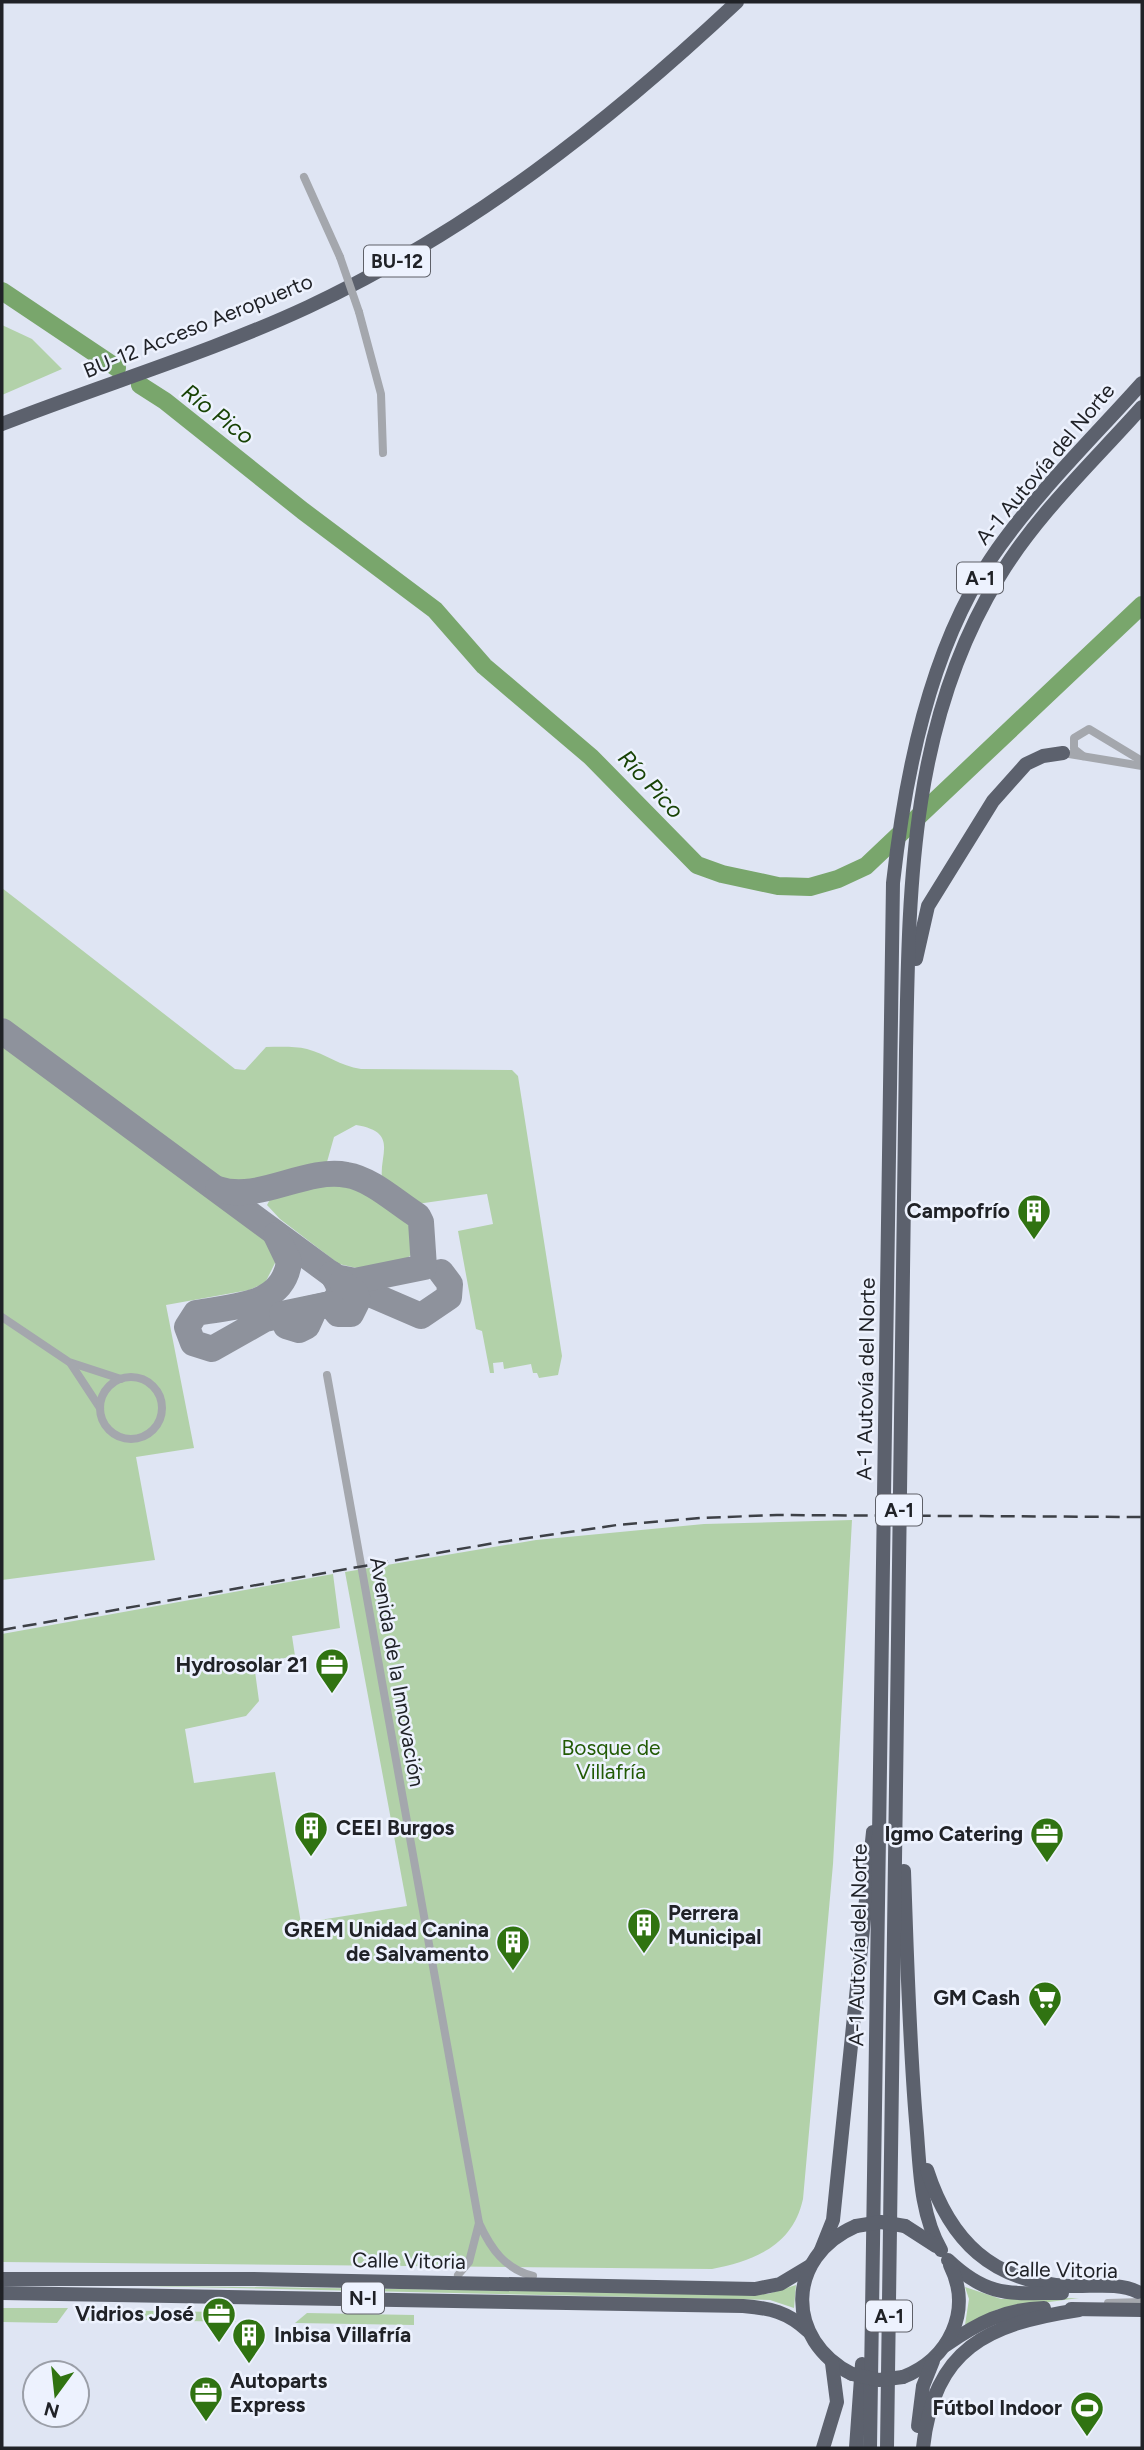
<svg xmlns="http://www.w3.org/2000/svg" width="1144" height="2450" font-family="Figtree,sans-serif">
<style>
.green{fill:#b2d1a9}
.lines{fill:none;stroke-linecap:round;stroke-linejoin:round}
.river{stroke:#79a66c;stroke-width:18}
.taxiway{stroke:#8e929c;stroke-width:26}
.street{stroke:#a4a7ad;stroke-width:8}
.highway{stroke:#5c616d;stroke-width:14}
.rail{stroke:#3d4046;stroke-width:2.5;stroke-dasharray:14 7;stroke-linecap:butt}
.street-bridge{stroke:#a4a7ad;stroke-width:8}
.highway-bridge{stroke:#5c616d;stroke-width:14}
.labels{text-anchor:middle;stroke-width:5;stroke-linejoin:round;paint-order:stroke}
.shield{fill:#edf2fe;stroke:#5e6068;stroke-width:2}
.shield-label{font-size:19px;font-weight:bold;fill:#202227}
.street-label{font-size:21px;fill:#202227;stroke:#edf2fe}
.poi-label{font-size:21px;font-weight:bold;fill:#202227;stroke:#edf2fe;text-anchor:end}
.park-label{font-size:21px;fill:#225a05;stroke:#edf2fe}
.water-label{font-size:23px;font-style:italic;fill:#184305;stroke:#edf2fe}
</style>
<rect width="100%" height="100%" fill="#dfe5f3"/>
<g class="green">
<polygon points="2,325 32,339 62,369 2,395"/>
<path d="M2,888L235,1069L245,1070L266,1047C279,1047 294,1046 307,1049C326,1054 340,1066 361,1069L512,1070L518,1076L562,1356L558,1375L539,1378L537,1373H533L531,1364L504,1369L503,1362L493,1363L494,1373H490L482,1331L476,1329L458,1231L493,1224L487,1194L417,1204L382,1179C379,1154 399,1132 356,1125L334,1137L327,1162L321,1167L235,1183L223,1179L2,1017Z"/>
<polygon points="2,1045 267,1241 274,1249 276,1261 265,1283 249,1290 166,1305 194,1448 136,1457 155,1560 2,1580"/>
<polygon points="336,1183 357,1186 408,1221 413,1249 411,1255 403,1261 361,1269 339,1264 280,1219 267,1205 273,1194"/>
<path d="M852,1520L833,1864L803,2199C793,2245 755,2261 712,2269L2,2262V1634L333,1574L340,1628L292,1636L295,1656L254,1664L259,1701L246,1716L185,1729L194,1783L275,1772L301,1923L407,1906L345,1572L536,1540L704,1524Z"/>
<polygon points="97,2285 768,2294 796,2285 794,2308 770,2300"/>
<polygon points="965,2287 1001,2299 1079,2298 998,2309 965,2325 969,2299"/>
<polygon points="2,2308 68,2308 57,2323 2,2322"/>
<polygon points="96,2310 218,2312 236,2322 95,2319 90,2322 87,2319"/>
<polygon points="307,2313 414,2315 414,2325 295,2323"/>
</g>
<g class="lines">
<g class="river">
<polyline points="2,291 117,368"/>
<polyline points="140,385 165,401 303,511 435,610 484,666 591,757 697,865 722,874 778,886 810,887 838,879 866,866 1142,605"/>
</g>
<g class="taxiway">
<polyline points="2,1031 342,1282 421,1316 449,1297 450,1284 441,1272"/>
<path d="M218,1189C259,1203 305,1167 347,1175C372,1179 397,1203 418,1216L421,1222L424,1267L355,1281L340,1278"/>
<path d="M276,1235L289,1262C283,1307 233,1306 196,1313L187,1327L193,1343L212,1349L265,1319L331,1304C343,1294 340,1286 332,1274"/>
<polyline points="312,1315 307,1326 299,1330 286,1326 282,1314 330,1304 338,1314 351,1314 358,1300 355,1292 342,1282"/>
</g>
<g class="street">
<polyline points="304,177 340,257"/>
<polyline points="359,312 381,394 383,453"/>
<polyline points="1063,753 1142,766"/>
<polyline points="1083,756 1074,749 1074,738 1089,729 1142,761"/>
<polyline points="2,1317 69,1362 121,1379"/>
<polyline points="71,1364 100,1408"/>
<path d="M327,1375L479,2223C491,2249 505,2269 533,2276"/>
<circle cx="131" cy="1408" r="31"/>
<polyline points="458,2275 469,2262 479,2223"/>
<polyline points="1108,2303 1142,2302"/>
</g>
<g class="highway">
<path d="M2,424C104,384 209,353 308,307C470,231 608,123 737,2"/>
<polyline points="916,959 928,906 993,801 1026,764 1043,756 1063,753"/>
<path d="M904,1871C907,1954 909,2037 916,2121C920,2164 919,2212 941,2250"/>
<path d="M927,2170C950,2241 992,2282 1069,2286C1093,2287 1117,2282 1138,2292"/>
<polyline points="905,2226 936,2246"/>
<polyline points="821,2250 833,2220 873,1832"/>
<path d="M948,2260C988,2298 1010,2293 1062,2293"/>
<polyline points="2,2279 251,2279 755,2289 780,2284 810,2266"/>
<path d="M2,2293L743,2306C770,2308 788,2312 808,2331"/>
<polyline points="1071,2309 1142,2310"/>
<path d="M946,2345C978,2323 1004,2309 1044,2308"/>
<path d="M852,2374C785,2340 785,2257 856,2226"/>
<path d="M903,2377C949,2359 973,2311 950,2265"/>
<polyline points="918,2426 923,2386 933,2361"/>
<polyline points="823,2448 837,2402 832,2363"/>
<polyline points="856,2448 862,2364"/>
<path d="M870,2448L893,883C905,776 929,652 990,560C1033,496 1091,440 1142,383"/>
<path d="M887,2448L906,1051C909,887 910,722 999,577C1037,514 1094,461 1142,407"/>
<path d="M923,2448C934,2348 987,2324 1079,2310"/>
</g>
<polyline class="rail" points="2,1630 494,1543 617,1525 700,1518 777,1515 1142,1517"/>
<polyline class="street-bridge" points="340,257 359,312"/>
<g class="highway-bridge">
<polyline points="856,2226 881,2222 905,2226"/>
<polyline points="852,2374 879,2380 903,2377"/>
</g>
</g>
<defs>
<g id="building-pin" transform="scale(1.75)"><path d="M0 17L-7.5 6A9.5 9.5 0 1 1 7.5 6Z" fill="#307311" stroke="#edf2fe"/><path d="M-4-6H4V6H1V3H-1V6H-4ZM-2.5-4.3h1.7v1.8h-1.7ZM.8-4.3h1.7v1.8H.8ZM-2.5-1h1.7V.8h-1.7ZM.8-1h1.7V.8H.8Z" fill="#fff"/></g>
<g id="office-pin" transform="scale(1.75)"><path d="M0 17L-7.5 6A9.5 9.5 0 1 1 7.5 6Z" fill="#307311" stroke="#edf2fe"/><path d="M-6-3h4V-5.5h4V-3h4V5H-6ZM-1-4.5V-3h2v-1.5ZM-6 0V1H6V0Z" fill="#fff"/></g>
<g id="supermarket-pin" transform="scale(1.75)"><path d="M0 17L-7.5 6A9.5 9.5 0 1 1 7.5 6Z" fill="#307311" stroke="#edf2fe"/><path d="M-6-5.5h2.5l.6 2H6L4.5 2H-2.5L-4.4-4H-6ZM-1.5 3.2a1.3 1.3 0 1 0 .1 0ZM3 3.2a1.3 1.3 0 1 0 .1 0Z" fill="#fff"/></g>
<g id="stadium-pin" transform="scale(1.75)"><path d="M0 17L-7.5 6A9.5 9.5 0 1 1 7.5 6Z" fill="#307311" stroke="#edf2fe"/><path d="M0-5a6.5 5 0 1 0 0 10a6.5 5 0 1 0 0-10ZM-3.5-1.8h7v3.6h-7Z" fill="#fff"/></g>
</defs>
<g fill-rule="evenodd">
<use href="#building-pin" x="1034" y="1211"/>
<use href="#office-pin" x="332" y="1665"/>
<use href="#building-pin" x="311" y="1828"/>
<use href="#office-pin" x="1047" y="1834"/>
<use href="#building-pin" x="644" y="1925"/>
<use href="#building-pin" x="513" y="1942"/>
<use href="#supermarket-pin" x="1045" y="1998"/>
<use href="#office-pin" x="219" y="2314"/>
<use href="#building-pin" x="249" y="2335"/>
<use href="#office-pin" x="206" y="2393"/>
<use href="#stadium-pin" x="1087" y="2408"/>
</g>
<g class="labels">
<g class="shield">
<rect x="364" y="245.5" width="66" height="31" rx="5"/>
<rect x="957" y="562.5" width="46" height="31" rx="5"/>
<rect x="876" y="1494.5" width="46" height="31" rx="5"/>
<rect x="342" y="2282.5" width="42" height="31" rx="5"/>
<rect x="866" y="2300.5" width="46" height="31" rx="5"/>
</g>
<g class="shield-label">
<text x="397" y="268">BU-12</text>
<text x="980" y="585">A-1</text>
<text x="899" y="1517">A-1</text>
<text x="363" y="2305">N-I</text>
<text x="889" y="2323">A-1</text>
</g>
<g class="street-label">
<text transform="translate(198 326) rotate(-22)" y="7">BU-12 Acceso Aeropuerto</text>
<text transform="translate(1045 464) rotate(-50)" y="7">A-1 Autovía del Norte</text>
<text transform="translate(866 1379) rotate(-89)" y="7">A-1 Autovía del Norte</text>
<text transform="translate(397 1672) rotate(80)" y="7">Avenida de la Innovación</text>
<text transform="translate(858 1945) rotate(-89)" y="7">A-1 Autovía del Norte</text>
<text transform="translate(409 2261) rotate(1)" y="7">Calle Vitoria</text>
<text transform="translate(1061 2270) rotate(1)" y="7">Calle Vitoria</text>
</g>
<g class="poi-label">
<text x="1010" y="1218">Campofrío</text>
<text x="308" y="1672">Hydrosolar 21</text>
<text x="336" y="1835" text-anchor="start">CEEI Burgos</text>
<text x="1023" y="1841">Igmo Catering</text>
<text x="668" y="1920" text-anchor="start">Perrera<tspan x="668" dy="24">Municipal</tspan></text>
<text x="489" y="1937">GREM Unidad Canina<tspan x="489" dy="24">de Salvamento</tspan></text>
<text x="1020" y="2005">GM Cash</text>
<text x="194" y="2321">Vidrios José</text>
<text x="274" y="2342" text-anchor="start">Inbisa Villafría</text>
<text x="230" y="2388" text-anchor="start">Autoparts<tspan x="230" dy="24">Express</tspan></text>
<text x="1062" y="2415">Fútbol Indoor</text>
</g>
<g class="park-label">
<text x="611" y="1755">Bosque de<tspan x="611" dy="24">Villafría</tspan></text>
</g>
<g class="water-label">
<text transform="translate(218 414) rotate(37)" y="8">Río Pico</text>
<text transform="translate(651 784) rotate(47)" y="8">Río Pico</text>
</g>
</g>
<rect width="1144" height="2450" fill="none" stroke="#202227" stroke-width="7"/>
<g transform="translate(56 2394) rotate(195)"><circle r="33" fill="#edf2fe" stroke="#9b9fa8" stroke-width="2"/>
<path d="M0-5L12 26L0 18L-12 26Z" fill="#307311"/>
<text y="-10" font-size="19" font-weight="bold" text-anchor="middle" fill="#202227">N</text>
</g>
</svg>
